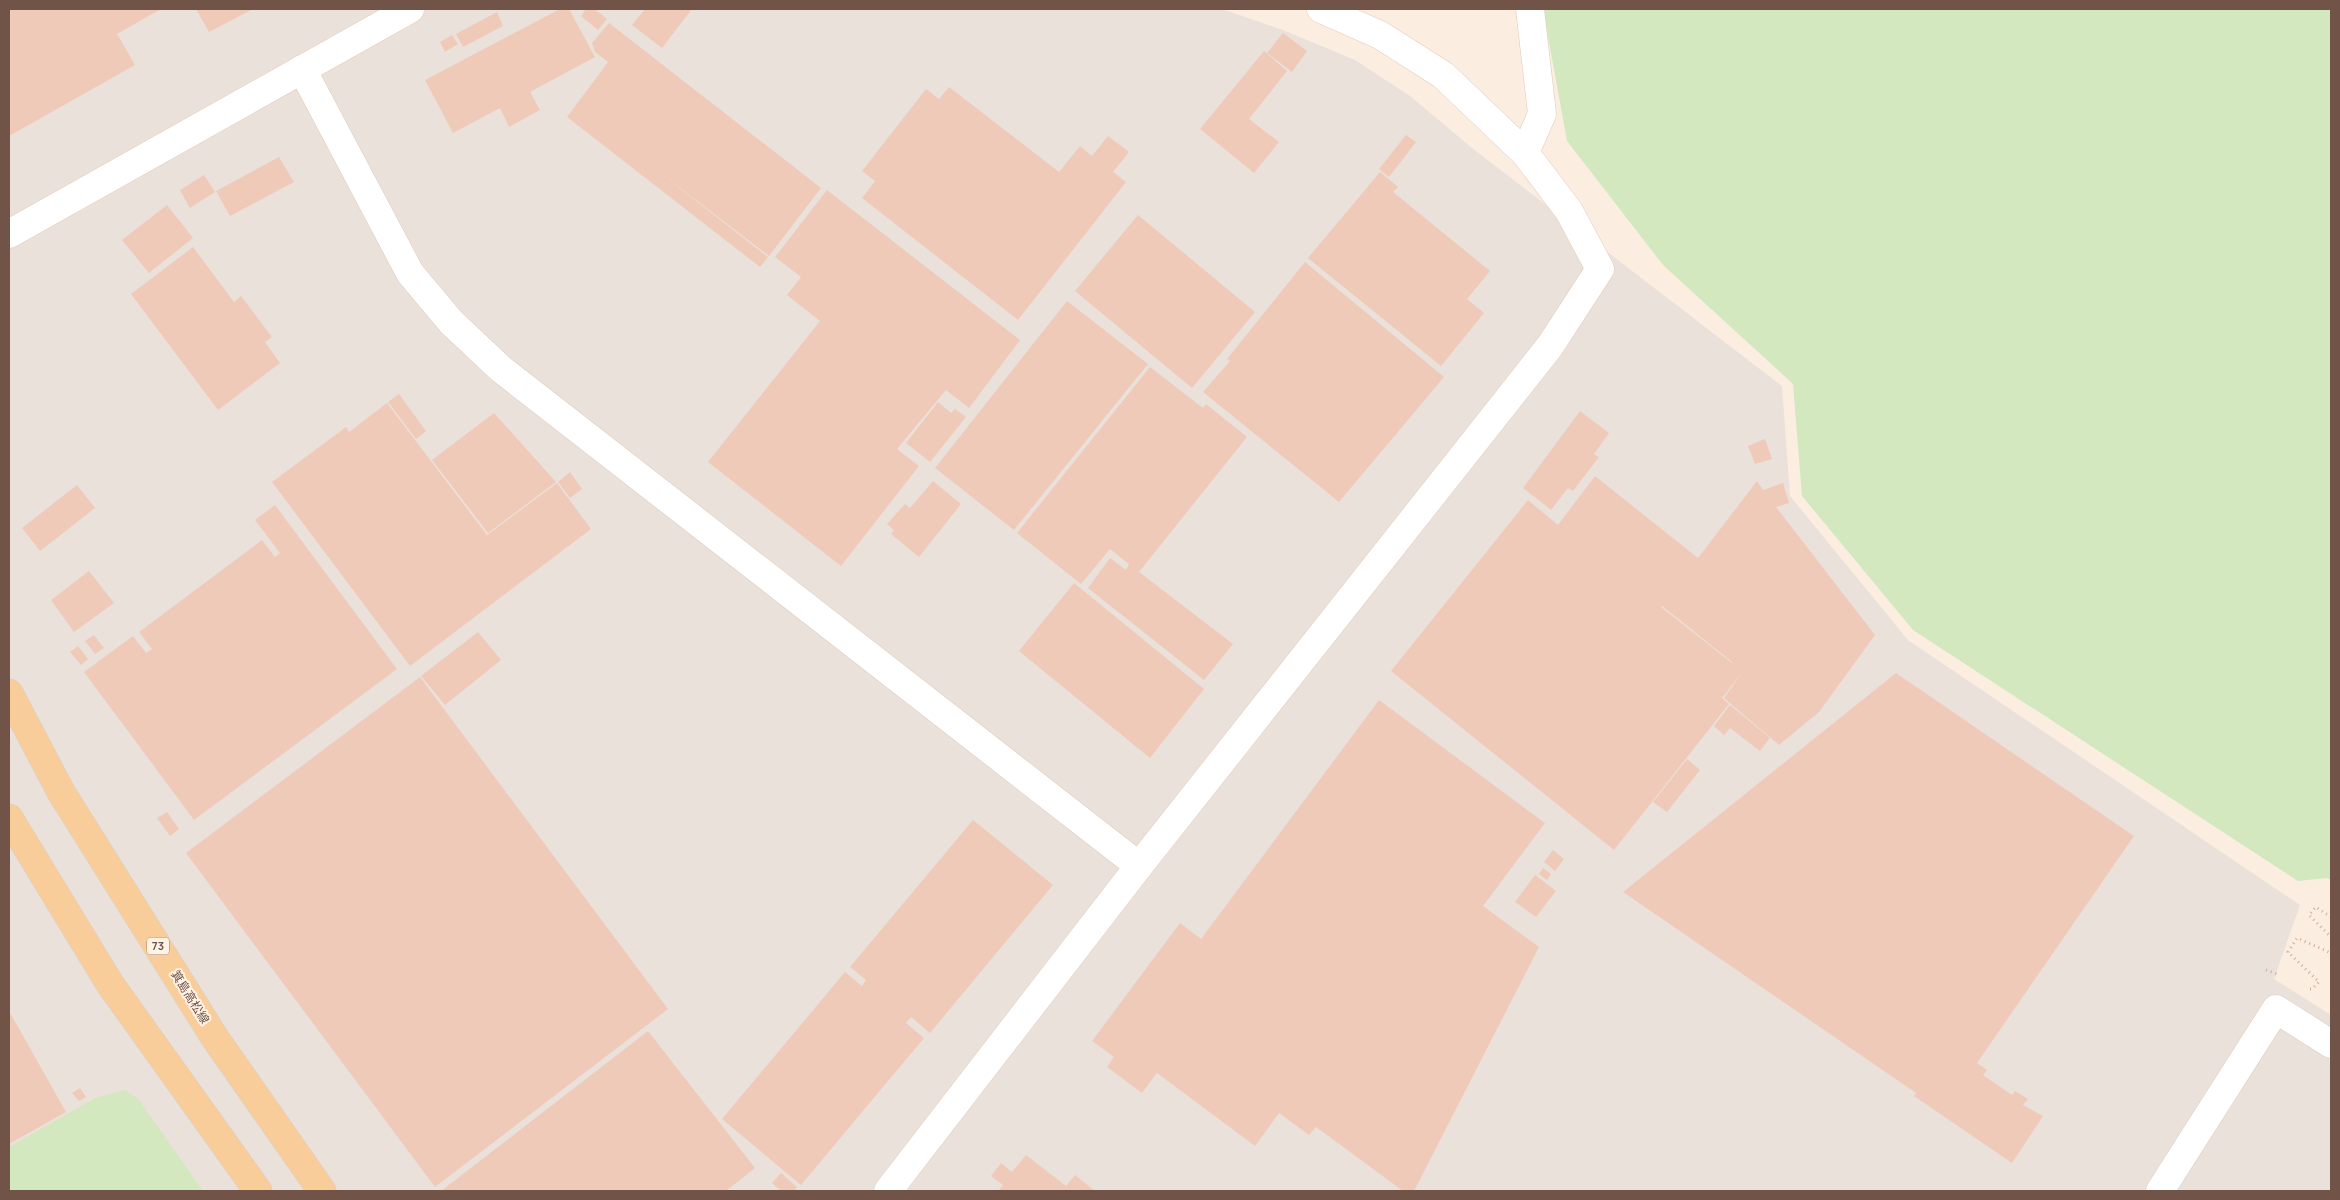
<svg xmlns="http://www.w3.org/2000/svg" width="2340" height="1200" font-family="Manrope,'Noto Sans JP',sans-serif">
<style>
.industrial{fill:#eae1db}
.green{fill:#d3e8bf}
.building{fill:#f0cab8;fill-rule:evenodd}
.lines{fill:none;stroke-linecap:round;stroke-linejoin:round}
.street-casing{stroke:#dfcabc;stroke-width:29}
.secondary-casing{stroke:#e6ccbc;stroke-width:29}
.primary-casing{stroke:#d7cfcc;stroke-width:29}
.path{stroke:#d4ad9c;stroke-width:3;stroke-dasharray:1 4;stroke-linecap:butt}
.street{stroke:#fff;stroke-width:28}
.secondary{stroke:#fff;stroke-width:28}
.primary{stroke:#f9cd99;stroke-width:28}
.labels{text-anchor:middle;stroke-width:4;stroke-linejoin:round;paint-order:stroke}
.shield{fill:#fff3e5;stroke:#9c8377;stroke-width:1}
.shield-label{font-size:11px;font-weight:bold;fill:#715348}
.street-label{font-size:12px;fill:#715348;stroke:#fff3e5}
</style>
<rect width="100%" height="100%" fill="#fbeee0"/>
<polygon class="industrial" points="9,9 1222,9 1283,30 1355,60 1410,96 1472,148 1782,386 1790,496 1908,640 2300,905 2274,979 2331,1015 2331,1191 9,1191"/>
<g class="green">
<polygon points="1543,9 2331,9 2331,880 2327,878 2298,881 1913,630 1802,496 1793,384 1663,265 1567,141"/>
<polygon points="125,1090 138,1099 203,1191 9,1191 9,1147 95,1098"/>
</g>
<g class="building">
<polygon points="9,9 161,9 117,34 135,65 9,136"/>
<polygon points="196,9 253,9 209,32"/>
<polygon points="560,9 569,9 595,57 530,92 540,110 509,127 500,108 453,133 425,80"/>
<polygon points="586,9 595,9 607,19 598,30 581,16"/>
<polygon points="645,9 692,9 662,48 632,25"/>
<polygon points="497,12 503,26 463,47 456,34"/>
<polygon points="609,23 821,188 769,256 654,168 768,257 760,267 567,117 608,62 595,52 592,43"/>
<polygon points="1283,33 1307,51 1292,72 1267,53"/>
<polygon points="452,35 458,44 445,52 440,42"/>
<polygon points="1264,51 1287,71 1249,119 1279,142 1254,173 1200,129"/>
<polygon points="949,87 1059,172 1080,146 1092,156 1108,136 1129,152 1113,172 1126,182 1018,320 862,198 875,181 862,171 926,89 939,99"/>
<polygon points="1406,135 1416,142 1389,177 1379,169"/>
<polygon points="279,157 294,182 230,216 216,191"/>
<polygon points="1380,172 1398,187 1393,192 1490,271 1467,299 1484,313 1441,366 1308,258"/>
<polygon points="204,175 215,192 190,208 180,190"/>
<polygon points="827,190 1020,340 969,408 946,390 897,449 919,466 841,566 708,462 820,321 787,295 801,277 775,257"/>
<polygon points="167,205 193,238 149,273 122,240"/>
<polygon points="1138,215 1255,312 1192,388 1075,291"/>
<polygon points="193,247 234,302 241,296 272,337 265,342 280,363 218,410 131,294"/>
<polygon points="1305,262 1444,377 1339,502 1203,392 1230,361 1227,359"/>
<polygon points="1067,301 1148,364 1014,530 935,468"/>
<polygon points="1150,367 1203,408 1206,404 1247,437 1139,572 1233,644 1204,680 1088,588 1110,558 1126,570 1129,564 1110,549 1081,584 1017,533"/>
<polygon points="399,394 426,431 416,439 388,402"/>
<polygon points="938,402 951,413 955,409 966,417 930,462 906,443"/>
<polygon points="387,403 487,535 557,483 591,529 410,666 272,482 346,427 349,432"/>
<polygon points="1580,411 1609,433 1594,454 1599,457 1573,491 1568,488 1551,510 1523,488"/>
<polygon points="494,413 556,482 488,533 432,460"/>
<polygon points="1765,439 1772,459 1755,464 1748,446"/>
<polygon points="570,472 582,489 570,498 558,482"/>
<path d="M1595,476L1698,558L1757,481L1763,490L1783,483L1789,503L1776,507L1875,635L1819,712L1779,745L1724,698L1743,671L1722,698L1729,704L1614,850L1391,671L1528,500L1558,525ZM1662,606L1732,662V663L1661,607Z"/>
<polygon points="933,481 961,504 919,557 891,534 894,530 887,524 905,504 910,508"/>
<polygon points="77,485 95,508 40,551 22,528"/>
<polygon points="275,505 397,669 194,820 84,672 133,636 146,653 152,649 139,632 262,540 275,557 280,553 255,520"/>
<polygon points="89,571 114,603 74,632 51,600"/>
<polygon points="1074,583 1204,689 1150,758 1019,651"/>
<polygon points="478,632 501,660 445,705 421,676"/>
<polygon points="94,635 104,648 95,654 85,641"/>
<polygon points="78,646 88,659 81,665 70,652"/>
<polygon points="1896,673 2134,836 1977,1063 1987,1070 1983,1075 2012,1095 2015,1091 2028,1099 2023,1105 2043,1116 2012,1163 1914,1096 1916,1093 1623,892"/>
<polygon points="420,677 668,1009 435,1187 186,853"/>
<polygon points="1379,700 1545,823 1483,906 1539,947 1414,1191 1403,1191 1316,1127 1309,1135 1279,1113 1255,1146 1157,1073 1142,1093 1107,1067 1114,1057 1092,1041 1180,923 1201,939"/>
<polygon points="1730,705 1770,738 1760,751 1730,728 1724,735 1714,726"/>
<polygon points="1687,759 1700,770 1667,812 1653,802"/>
<polygon points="167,812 179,829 170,836 157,818"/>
<polygon points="973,820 1053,885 930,1033 911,1017 906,1023 924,1038 801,1185 722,1119 845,972 862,986 866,980 850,967"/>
<polygon points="1553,850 1564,859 1555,871 1544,862"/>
<polygon points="1543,868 1551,874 1547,880 1539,874"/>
<polygon points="1535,875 1556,891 1536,917 1515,902"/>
<polygon points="9,1011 66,1112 9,1144"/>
<polygon points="648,1031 755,1168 726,1191 441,1191"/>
<polygon points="80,1088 86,1097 79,1101 72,1093"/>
<polygon points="1026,1155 1066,1186 1075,1175 1095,1191 998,1191 1003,1185 991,1176 1001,1163 1012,1172"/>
<polygon points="781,1173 797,1187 794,1191 781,1191 772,1183"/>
</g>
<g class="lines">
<g class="street-casing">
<g id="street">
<polyline points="302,69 410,273 451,322 501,369 1139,866"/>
<polyline points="1525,153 1542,114 1530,9"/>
<polyline points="2160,1191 2276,1009 2331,1044"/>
</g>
</g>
<g class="secondary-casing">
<g id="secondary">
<polyline points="9,234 410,9"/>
<polyline points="888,1191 1139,866 1550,346 1600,269 1569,211 1525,153 1443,75 1380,35 1321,9"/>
</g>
</g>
<g class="primary-casing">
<g id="primary">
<polyline points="9,693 61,792 215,1038 322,1191"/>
<polyline points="9,818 110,984 258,1191"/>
</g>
</g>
<g class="path">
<polyline points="2331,917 2316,907 2309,915 2331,937"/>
<polyline points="2266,970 2277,974"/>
<polyline points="2310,989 2312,989 2319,982 2288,952 2297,938 2331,953"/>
</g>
<use href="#street" class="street"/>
<use href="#secondary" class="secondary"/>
<use href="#primary" class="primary"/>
</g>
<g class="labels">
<rect class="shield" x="147" y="937.5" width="22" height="17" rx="4"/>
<g class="shield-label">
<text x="158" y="950">73</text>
</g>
<g class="street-label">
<text transform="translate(190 997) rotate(58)" y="4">箕島高松線</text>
</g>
</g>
<rect width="2340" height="1200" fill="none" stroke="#715348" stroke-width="20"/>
</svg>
